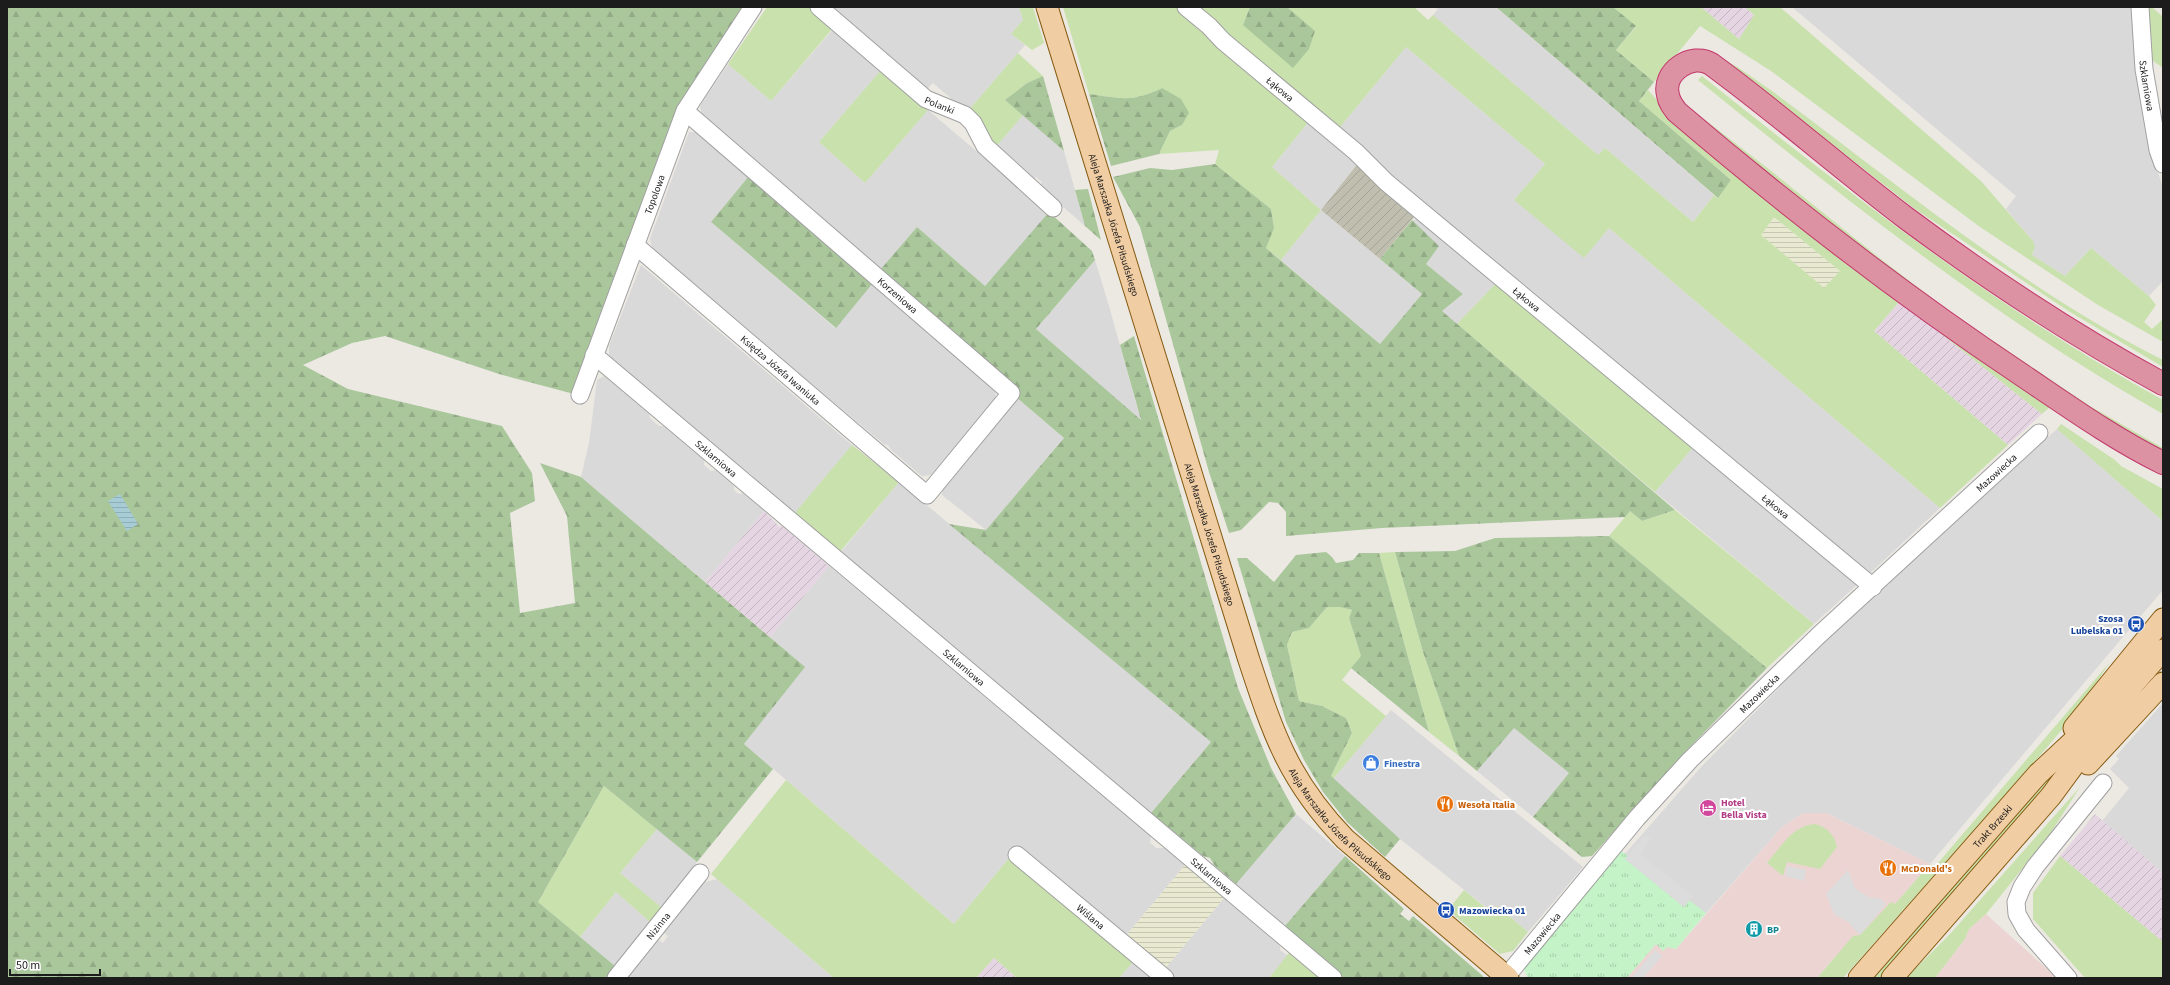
<svg xmlns="http://www.w3.org/2000/svg" width="2170" height="985" font-family="'Source Sans 3',sans-serif">
<style>
.residential{fill:#dad9d9}
.commercial{fill:#ecd4d3}
.industrial{fill:url(#industrial-furrows)}
.construction{fill:url(#construction-furrows)}
.farmland{fill:url(#farmland-rules)}
.grass{fill:#c9e1ad;fill-rule:evenodd}
.forest{fill:url(#forest-firs)}
.park{fill:url(#park-tufts)}
.parking{fill:#dcdcdc}
.water{fill:url(#water-rules)}
.lines{fill:none;stroke-linecap:round;stroke-linejoin:round}
.minor-casing{stroke:#a0a0a0;stroke-width:19}
.major-casing{stroke:#845a10;stroke-width:23}
.highway-casing{stroke:#c3376b;stroke-width:24}
.minor{stroke:#fff;stroke-width:17}
.major{stroke:#f1cda3;stroke-width:21}
.highway{stroke:#dc92a2;stroke-width:22}
.labels{text-anchor:middle;stroke-width:4;stroke-linejoin:round;paint-order:stroke}
.street-label{font-size:10px;fill:#1c1c1c;stroke:#fff}
.transit-label{font-size:10px;font-weight:bold;fill:#164399;stroke:#fff;text-anchor:end}
.shop-label{font-size:10px;font-weight:bold;fill:#366cbe;stroke:#fff;text-anchor:start}
.hotel-label{font-size:10px;font-weight:bold;fill:#b23c85;stroke:#fff;text-anchor:start}
.food-label{font-size:10px;font-weight:bold;fill:#c56008;stroke:#fff;text-anchor:start}
.culture-label{font-size:10px;font-weight:bold;fill:#0d838f;stroke:#fff;text-anchor:start}
</style>
<defs>
<pattern id="industrial-furrows" width="10" height="10" patternUnits="userSpaceOnUse"><rect width="10" height="10" fill="#e5d5e2"/><path d="M-1 1l2-2M0 10L10 0M9 11l2-2" fill="none" stroke="#c4b6c1"/></pattern>
<pattern id="construction-furrows" width="10" height="10" patternUnits="userSpaceOnUse"><rect width="10" height="10" fill="#c0bfaf"/><path d="M-1 1l2-2M0 10L10 0M9 11l2-2" fill="none" stroke="#a4a496"/></pattern>
<pattern id="farmland-rules" width="6" height="5" patternUnits="userSpaceOnUse"><rect width="6" height="5" fill="#e8e9d0"/><path d="M0 2.5h6" fill="none" stroke="#c6c7b2"/></pattern>
<pattern id="forest-firs" width="22" height="20" patternUnits="userSpaceOnUse"><rect width="22" height="20" fill="#aac79c"/><path d="M5 1l3.5 6h-7zM16 11l3.5 6h-7z" fill="#92aa86"/></pattern>
<pattern id="park-tufts" width="24" height="20" patternUnits="userSpaceOnUse"><rect width="24" height="20" fill="#c3f3c6"/><path d="M3 7l-1-3M5 7V3M7 7l1-3M15 17l-1-3M17 17v-4M19 17l1-3" fill="none" stroke="#a7d0aa"/></pattern>
<pattern id="water-rules" width="6" height="5" patternUnits="userSpaceOnUse"><rect width="6" height="5" fill="#a7ccd5"/><path d="M0 2.5h6" fill="none" stroke="#8fafb6"/></pattern>
</defs>
<rect width="100%" height="100%" fill="#ece9e3"/>
<g class="residential">
<polygon points="832,7 1019,7 1023,20 1011,34 1025,45 967,112 933,83 927,89"/>
<polygon points="1435,7 1496,7 1714,195 1693,222 1605,148 1598,155 1433,15 1438,9"/>
<polygon points="1792,7 2135,7 2152,154 2163,188 2163,281 2149,296 2091,248 2065,276 2032,255 2034,251 2033,241 2006,209 2016,196"/>
<polygon points="834,28 882,69 819,142 865,183 928,110 1049,213 985,286 917,227 880,270 702,116 700,106 728,64 771,101"/>
<polygon points="1406,47 1545,164 1514,200 1609,228 1940,508 1865,578 1336,132"/>
<polygon points="1023,115 1064,151 1085,226 1039,186 1042,182 1036,177 1033,180 995,148"/>
<polygon points="1310,120 1359,162 1321,210 1422,294 1380,344 1281,260 1321,210 1272,167"/>
<polygon points="689,132 697,132 749,176 711,222 835,328 873,283 995,388 996,399 931,475 922,476 918,473 889,448 890,447 886,444 885,445 653,251 650,239"/>
<polygon points="1420,219 1500,279 1457,324 1442,311 1463,294 1426,264 1412,220"/>
<polygon points="1095,260 1109,306 1141,421 1036,329"/>
<polygon points="641,265 852,445 794,515 790,512 791,509 781,504 751,478 753,476 745,470 743,471 646,389 647,387 643,386 609,358 609,346"/>
<polygon points="604,376 649,414 650,418 654,422 659,426 663,426 704,460 704,465 711,471 716,470 734,486 734,490 736,492 739,494 743,493 764,511 705,582 581,477 589,443 597,380"/>
<polygon points="1016,397 1064,438 986,530 942,495 943,483"/>
<polygon points="2057,429 2163,521 2163,590 1930,864 1826,813 1803,813 1782,827 1694,927 1617,863 1702,766 1824,642"/>
<polygon points="1696,444 1861,581 1814,624 1655,492"/>
<polygon points="899,482 1211,742 1151,813 840,553"/>
<polygon points="829,566 1151,837 1150,843 1153,845 1156,848 1165,848 1185,865 1124,938 1010,857 954,924 744,744 804,667 770,637"/>
<polygon points="2163,703 2163,873 2102,821 2129,788 2110,769 2119,759 2116,756"/>
<polygon points="1391,710 1583,867 1528,932 1497,906 1492,912 1400,839 1333,779"/>
<polygon points="1513,727 1569,773 1533,817 1477,771"/>
<polygon points="1296,814 1345,856 1284,927 1235,885"/>
<polygon points="657,829 697,862 661,907 620,873"/>
<polygon points="717,879 834,978 628,978 659,940 663,943 668,936 664,933 705,882"/>
<polygon points="616,892 650,922 615,966 580,937"/>
<polygon points="1224,898 1280,946 1280,950 1288,956 1269,978 1171,978 1163,971"/>
<polygon points="1134,961 1144,972 1154,978 1119,978"/>
</g>
<g class="commercial">
<polygon points="1803,813 1826,813 1930,864 1895,904 1891,903 1860,935 1832,960 1817,978 1627,978 1656,944 1676,949 1782,827"/>
<polygon points="1986,914 2057,978 1935,978 1965,939 1969,929"/>
</g>
<g class="industrial">
<polygon points="1701,7 1745,7 1754,15 1739,39"/>
<polygon points="1900,301 2042,414 2008,445 1874,331"/>
<polygon points="764,511 776,523 779,527 782,526 829,566 770,637 705,582"/>
<polygon points="2095,814 2163,873 2163,942 2060,856"/>
<polygon points="994,958 1017,978 976,978"/>
</g>
<polygon class="construction" points="1359,162 1418,212 1380,259 1321,210"/>
<g class="farmland">
<polygon points="1774,217 1840,271 1824,289 1761,235"/>
<polygon points="1185,865 1224,898 1163,971 1124,938"/>
</g>
<g class="grass">
<polygon points="767,7 809,7 833,28 771,101 728,64"/>
<polygon points="1019,7 1033,7 1044,43 1032,50 1011,34 1023,20"/>
<path d="M1063,7H1179L1310,120L1272,167L1321,210L1281,260L1265,247L1274,228L1271,209L1215,164L1219,150L1159,154L1170,131L1182,125L1162,88C1131,103 1121,98 1089,94Z"/>
<path d="M1189,7H1250L1243,25L1314,31L1287,7H1414L1428,20L1433,15L1598,155L1605,148L1693,222L1714,195L1717,198L1731,180L1639,101L1648,90L1661,104L2163,473V475L2066,416L2049,408L2042,414L1900,301L1874,331L2008,445L1940,508L1609,228L1584,258L1514,200L1545,164L1406,47L1336,132ZM1774,217L1840,271L1824,288L1761,235Z"/>
<polygon points="1613,7 1701,7 1739,39 1754,15 1745,7 1780,7 1981,181 2033,241 2035,247 2032,255 2065,276 2091,248 2149,296 2156,305 2144,322 2152,329 2163,319 2163,342 2098,305 1980,227 1771,71 1700,26 1654,82 1616,50 1636,27"/>
<polygon points="2145,7 2152,7 2163,17 2163,68 2149,58"/>
<polygon points="1018,53 1043,76 1027,83 1005,100 1023,115 995,148 967,112"/>
<path d="M1721,58L1739,68L1772,91C1899,185 2021,288 2163,360V367L2070,312L1915,209Z"/>
<polygon points="882,69 928,110 865,183 819,142"/>
<path d="M1702,76C1849,193 1997,309 2163,400V414C1997,320 1846,200 1698,80Z"/>
<polygon points="1691,109 1770,170 1877,256 1950,312 2090,406 2163,448 2163,455 2088,407 1886,272"/>
<polygon points="1500,279 1696,444 1655,492 1457,324"/>
<polygon points="2061,424 2115,460 2121,466 2163,489 2163,521 2057,429"/>
<polygon points="852,445 899,482 839,553 794,514"/>
<polygon points="1675,510 1814,624 1767,668 1609,536 1630,511 1642,521"/>
<polygon points="1395,552 1423,652 1459,756 1429,732 1379,553"/>
<polygon points="1327,607 1341,607 1352,610 1349,618 1361,656 1342,680 1386,716 1333,779 1331,776 1352,733 1346,718 1322,706 1299,701 1287,645 1292,632 1309,628"/>
<polygon points="2110,662 2076,713 2038,758 1843,978 1817,978 1853,936 1860,935 1891,902 1895,904 1930,864 1932,866 1938,863"/>
<polygon points="2056,768 2061,772 1882,978 1871,978 1938,904"/>
<polygon points="786,780 954,924 1010,857 1134,961 1119,978 1017,978 994,958 976,978 834,978 711,874"/>
<polygon points="604,786 657,829 620,873 661,907 650,922 616,892 580,937 538,902"/>
<polygon points="2080,787 2050,834 1986,914 1969,929 1965,939 1935,978 1906,978 1950,934"/>
<path d="M1815,824C1827,827 1835,835 1837,847L1820,869L1787,862L1783,876L1767,863C1780,848 1793,825 1815,824Z"/>
<polygon points="2060,856 2163,942 2163,978 2085,978 2033,919 2033,893"/>
<polygon points="1464,890 1491,912 1497,906 1528,932 1513,951 1500,954 1448,910"/>
<polygon points="1289,953 1319,978 1269,978"/>
</g>
<g class="forest">
<polygon points="7,7 744,7 683,102 574,394 499,374 385,336 352,343 303,365 348,389 502,426 532,473 535,501 510,513 520,613 575,603 567,516 540,463 581,477 805,667 744,744 773,769 697,862 604,786 538,902 615,966 605,978 7,978"/>
<polygon points="1250,7 1287,7 1315,31 1309,49 1293,68 1243,25"/>
<polygon points="1496,7 1613,7 1636,26 1616,50 1654,82 1639,101 1731,180 1718,198"/>
<polygon points="1043,76 1064,151 1005,100 1027,83"/>
<path d="M1162,88L1181,99L1189,113L1182,125L1170,131L1159,154L1111,166L1089,94C1121,98 1131,103 1162,88Z"/>
<polygon points="1215,164 1271,209 1274,228 1266,248 1380,344 1422,294 1380,259 1412,220 1439,246 1426,264 1463,294 1442,311 1675,510 1642,521 1630,511 1625,517 1382,528 1286,536 1286,512 1278,503 1269,502 1241,530 1229,533 1209,472 1140,227 1113,177 1150,168 1172,170"/>
<polygon points="749,176 873,283 836,328 711,222"/>
<polygon points="1088,189 1101,240 1085,226 1075,190"/>
<polygon points="1049,212 1092,251 1095,260 1036,329 1141,420 1120,345 1134,336 1238,688 1271,768 1296,814 1236,884 1214,865 1210,858 1203,856 1151,813 1211,742 949,524 986,530 1064,438 1016,397 1019,390 880,270 917,227 985,286"/>
<polygon points="1609,536 1767,668 1690,747 1592,856 1582,857 1533,817 1569,773 1514,728 1477,771 1459,756 1423,652 1395,552 1455,551 1495,538"/>
<polygon points="1326,552 1332,557 1336,563 1353,560 1359,553 1379,553 1429,732 1351,668 1361,656 1349,618 1352,610 1340,607 1327,607 1309,628 1292,632 1287,645 1299,701 1322,706 1346,718 1352,733 1331,776 1400,839 1385,857 1347,822 1323,792 1304,760 1286,722 1237,558 1247,558 1274,582 1296,555"/>
<polygon points="1345,856 1404,909 1400,914 1409,921 1413,916 1483,976 1483,978 1344,978 1284,927"/>
</g>
<polygon class="park" points="1620,850 1628,856 1625,859 1684,907 1689,900 1706,913 1676,949 1667,947 1663,951 1656,944 1627,978 1528,978 1524,969 1526,958"/>
<g class="parking">
<polygon points="1645,834 1651,839 1640,854 1693,896 1684,907 1625,859"/>
<polygon points="1787,866 1806,870 1804,881 1785,876"/>
<polygon points="1848,870 1855,888 1868,897 1881,899 1886,904 1860,935 1848,922 1834,914 1826,894"/>
<polygon points="1655,950 1662,956 1643,978 1631,978"/>
</g>
<polygon class="water" points="120,494 138,524 127,531 108,501"/>
<g class="lines">
<g class="minor-casing">
<g id="minor">
<path id="s1" d="M819,7L926,99L965,115L973,123L985,146L1053,208"/>
<path id="s2" d="M1186,7L1209,26L1223,41L1356,152L1386,182L1873,587"/>
<path id="s3" d="M2140,7L2144,69L2158,150L2163,164"/>
<path id="s4" d="M635,245L927,495L1011,393L685,111"/>
<path id="s5" d="M594,355L1333,978"/>
<path id="s6" d="M580,395L685,111L753,7"/>
<path id="s7" d="M1017,855L1165,978"/>
<path id="s8" d="M616,978L700,873"/>
<path id="s9" d="M1505,978L1637,818L1690,760L1819,635L2039,433"/>
<polyline points="2068,978 2026,930 2017,914 2016,902 2022,887 2035,867 2103,783"/>
</g>
</g>
<g class="major-casing">
<g id="major">
<path id="s10" d="M1047,7L1248,657C1273,733 1288,780 1345,839L1508,978"/>
<polyline points="2074,728 2163,619"/>
<polyline points="2088,764 2163,683"/>
<path id="s11" d="M1859,978L2038,774L2095,721"/>
<polyline points="1892,978 2051,796 2135,682 2163,650"/>
</g>
</g>
<g class="highway-casing">
<path id="highway" d="M2163,384C2073,335 1988,279 1906,218C1840,168 1778,113 1711,64C1692,52 1662,72 1668,95C1669,102 1673,107 1677,112C1787,206 1902,295 2022,375C2068,406 2114,439 2163,463"/>
</g>
<use href="#minor" class="minor"/>
<use href="#major" class="major"/>
<use href="#highway" class="highway"/>
</g>
<defs>
<g id="bus-disc" transform="scale(0.9)"><circle r="9.5" fill="#1a4fb4" stroke="#fff"/><path d="M-5-6H5V4H4V6H2V4H-2V6H-4V4H-5ZM-3.5-4V0h7V-4ZM-3.5 1.2v1.5H-2V1.2ZM2 1.2v1.5H3.5V1.2Z" fill="#fff"/></g>
<g id="shop-disc" transform="scale(0.9)"><circle r="9.5" fill="#3f7fe0" stroke="#fff"/><path d="M-5-2.5h2.3a2.7 3.5 0 0 1 5.4 0H5L5.5 6h-11ZM-1.5-2.5h3a1.5 2.3 0 0 0-3 0Z" fill="#fff"/></g>
<g id="restaurant-disc" transform="scale(0.9)"><circle r="9.5" fill="#e8710a" stroke="#fff"/><path d="M-5-6h1v4h1v-4h1v4h1v-4h1v5L-1.5 .5V6h-2V.5L-5-1ZM5-6V6H3V1.5H1.5Q1.5-4 5-6Z" fill="#fff"/></g>
<g id="hotel-disc" transform="scale(0.9)"><circle r="9.5" fill="#d1479c" stroke="#fff"/><path d="M-6-4.5h1.5V1H6V5H4.5V3h-9V5H-6ZM-4 0a1.8 1.8 0 1 1 3.6 0ZM.5 0V-2.5h3Q6-2.5 6 0Z" fill="#fff"/></g>
<g id="building-disc" transform="scale(0.9)"><circle r="9.5" fill="#0f9aa8" stroke="#fff"/><path d="M-4-6H4V6H1V3H-1V6H-4ZM-2.5-4.3h1.7v1.8h-1.7ZM.8-4.3h1.7v1.8H.8ZM-2.5-1h1.7V.8h-1.7ZM.8-1h1.7V.8H.8Z" fill="#fff"/></g>
</defs>
<g fill-rule="evenodd">
<use href="#bus-disc" x="2136" y="624"/>
<use href="#shop-disc" x="1371" y="763"/>
<use href="#restaurant-disc" x="1445" y="804"/>
<use href="#hotel-disc" x="1708" y="808"/>
<use href="#restaurant-disc" x="1888" y="868"/>
<use href="#bus-disc" x="1446" y="910"/>
<use href="#building-disc" x="1754" y="929"/>
</g>
<g class="labels">
<g class="street-label">
<text dy="4" stroke="none"><textPath href="#s3" startOffset="79">Szklarniowa</textPath></text>
<text dy="4" stroke="none"><textPath href="#s2" startOffset="125">Łąkowa</textPath></text>
<text dy="4" stroke="none"><textPath href="#s1" startOffset="156">Polanki</textPath></text>
<text dy="4" stroke="none"><textPath href="#s6" startOffset="214">Topolowa</textPath></text>
<text dy="4" stroke="none"><textPath href="#s10" startOffset="228">Aleja Marszałka Józefa Piłsudskiego</textPath></text>
<text transform="translate(898 295) rotate(41)" y="4">Korzeniowa</text>
<text dy="4" stroke="none"><textPath href="#s2" startOffset="449">Łąkowa</textPath></text>
<text dy="4" stroke="none"><textPath href="#s4" startOffset="192">Księdza Józefa Iwaniuka</textPath></text>
<text dy="4" stroke="none"><textPath href="#s5" startOffset="160">Szklarniowa</textPath></text>
<text dy="4" stroke="none"><textPath href="#s9" startOffset="706">Mazowiecka</textPath></text>
<text dy="4" stroke="none"><textPath href="#s2" startOffset="773">Łąkowa</textPath></text>
<text dy="4" stroke="none"><textPath href="#s10" startOffset="552">Aleja Marszałka Józefa Piłsudskiego</textPath></text>
<text dy="4" stroke="none"><textPath href="#s5" startOffset="484">Szklarniowa</textPath></text>
<text dy="4" stroke="none"><textPath href="#s9" startOffset="382">Mazowiecka</textPath></text>
<text dy="4" stroke="none"><textPath href="#s10" startOffset="875">Aleja Marszałka Józefa Piłsudskiego</textPath></text>
<text dy="4" stroke="none"><textPath href="#s11" startOffset="202">Trakt Brzeski</textPath></text>
<text dy="4" stroke="none"><textPath href="#s5" startOffset="808">Szklarniowa</textPath></text>
<text dy="4" stroke="none"><textPath href="#s7" startOffset="96">Wiślana</textPath></text>
<text dy="4" stroke="none"><textPath href="#s8" startOffset="67">Nizinna</textPath></text>
<text dy="4" stroke="none"><textPath href="#s9" startOffset="58">Mazowiecka</textPath></text>
</g>
<g class="transit-label">
<text x="2123" y="622">Szosa<tspan x="2123" dy="12">Lubelska 01</tspan></text>
<text x="1459" y="914" text-anchor="start">Mazowiecka 01</text>
</g>
<g class="shop-label">
<text x="1384" y="767">Finestra</text>
</g>
<g class="hotel-label">
<text x="1721" y="806">Hotel<tspan x="1721" dy="12">Bella Vista</tspan></text>
</g>
<g class="food-label">
<text x="1458" y="808">Wesoła Italia</text>
<text x="1901" y="872">McDonald's</text>
</g>
<g class="culture-label">
<text x="1767" y="933">BP</text>
</g>
</g>
<rect width="2170" height="985" fill="none" stroke="#1c1c1c" stroke-width="16"/>
<path d="M10 969v6h90v-6" fill="none" stroke="#1c1c1c" stroke-width="2"/>
<text x="16" y="969" font-size="12" fill="#1c1c1c" stroke="#ffffff" stroke-width="3" paint-order="stroke">50 m</text>
</svg>
